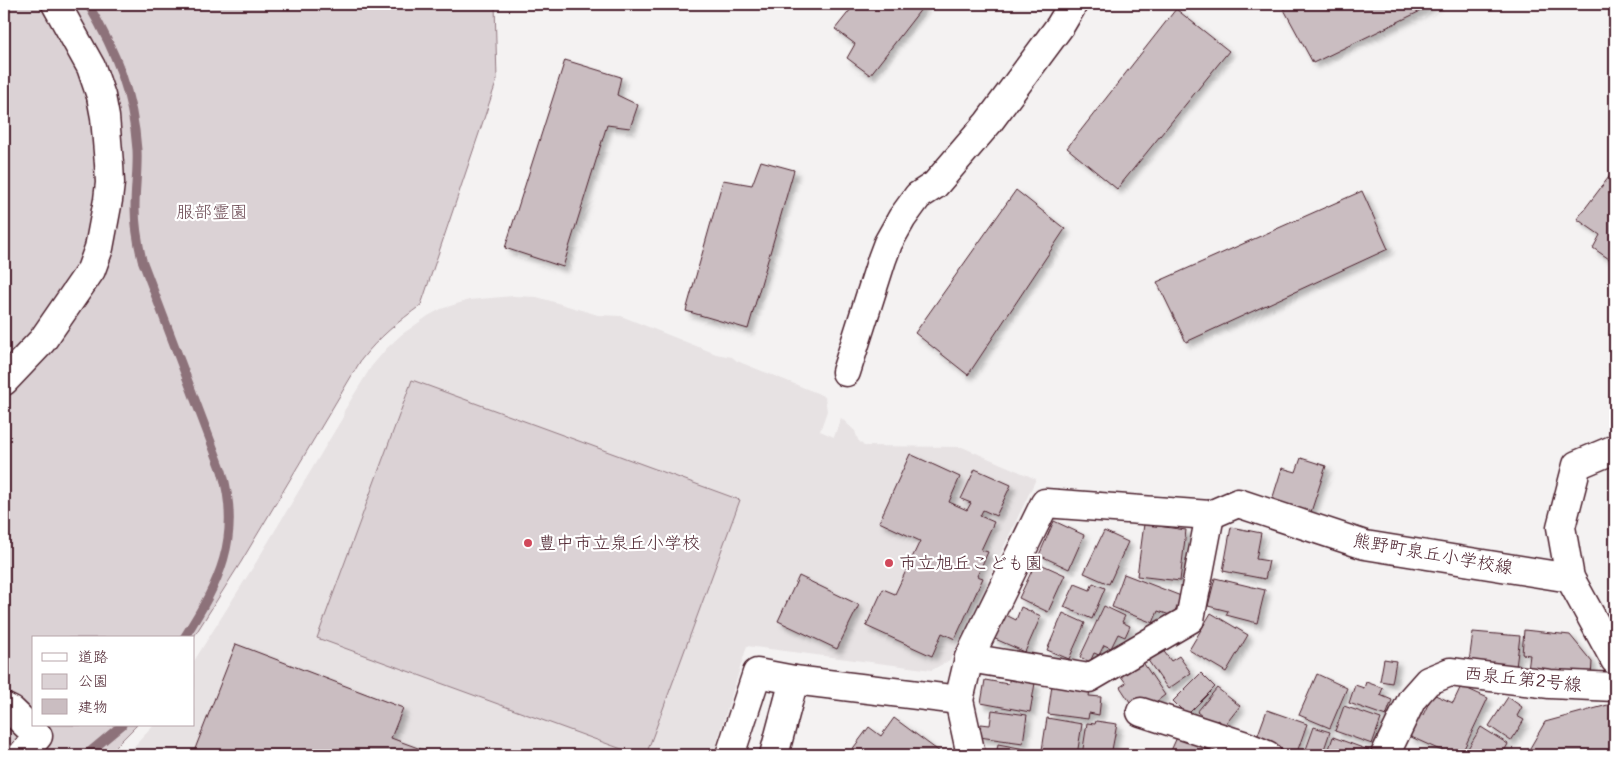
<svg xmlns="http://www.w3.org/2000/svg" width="1619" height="759" font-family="Mali,'Klee One',sans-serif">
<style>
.built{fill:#e7e2e3}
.green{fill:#dbd2d5;stroke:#927880}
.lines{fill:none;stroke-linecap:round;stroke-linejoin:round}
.stream{stroke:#8d727a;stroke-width:9}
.building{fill:#cabdc1;stroke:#4a1f2b;filter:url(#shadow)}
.minor-casing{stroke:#4a1f2b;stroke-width:31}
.minor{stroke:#fff;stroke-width:28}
.poi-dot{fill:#d1495b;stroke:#fff;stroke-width:2}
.labels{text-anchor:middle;stroke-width:4.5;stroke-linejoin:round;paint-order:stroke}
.park-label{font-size:18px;fill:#6e4c56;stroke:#fff}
.poi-label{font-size:18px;fill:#4a1f2b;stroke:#fff;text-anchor:start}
.street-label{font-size:18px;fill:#4a1f2b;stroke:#fff}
</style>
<defs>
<filter id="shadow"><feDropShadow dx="4.5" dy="4.5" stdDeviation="2.5" flood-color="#0004"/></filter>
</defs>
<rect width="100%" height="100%" fill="#f4f2f2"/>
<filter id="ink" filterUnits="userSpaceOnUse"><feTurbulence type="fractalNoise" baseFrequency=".02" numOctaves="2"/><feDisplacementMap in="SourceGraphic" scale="10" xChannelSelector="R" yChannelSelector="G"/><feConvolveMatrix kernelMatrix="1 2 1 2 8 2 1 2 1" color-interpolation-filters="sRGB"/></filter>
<g filter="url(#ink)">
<polygon class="built" points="513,296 537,297 598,315 621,316 716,354 732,357 737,361 817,393 825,397 827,411 820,431 834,437 841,418 855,431 858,440 864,446 962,447 1036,479 950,660 932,670 747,646 713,755 126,755 154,725 194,725 194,661 255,564 343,417 344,411 371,367 387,348 401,335 428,316 441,309 469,300"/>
<g class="green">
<path d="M4,4H495L497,80L421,305C398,322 379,337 361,360L241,562L193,638H34V725H137L107,755H4Z"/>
<polygon points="412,380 740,500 646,755 638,755 317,638"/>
</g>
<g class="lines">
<g class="stream">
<path d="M88,4C116,52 133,93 137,150C138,169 135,188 135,207C135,225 138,243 142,260L222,471C242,538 219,583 184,638"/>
<polyline points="86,755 122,725"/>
</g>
</g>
<g class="building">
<polygon points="855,4 925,4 870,75 847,58 855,44 835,29"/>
<polygon points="1281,4 1435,4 1313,63"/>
<polygon points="1176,9 1229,51 1117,189 1067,148"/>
<polygon points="565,60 621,77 617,95 638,105 630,128 607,125 563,267 505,248"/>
<polygon points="761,161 794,170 748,329 686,311 723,180 752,185"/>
<polygon points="1615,169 1615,263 1593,248 1600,235 1577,219"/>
<polygon points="1016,190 1065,229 968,375 915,333"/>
<polygon points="1362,191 1388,249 1186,342 1157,282"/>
<polygon points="910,454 960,477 949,502 967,510 971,503 961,499 975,469 1011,485 996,516 983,510 980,516 994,522 981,550 988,552 977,576 983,578 955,639 942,633 932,656 866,626 883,589 895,594 920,541 879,522"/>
<polygon points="1301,458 1326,466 1311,512 1272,500 1282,468 1296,472"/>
<polygon points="1054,521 1084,535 1069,569 1039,555"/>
<polygon points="1144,524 1186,530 1180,581 1137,576"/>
<polygon points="1231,527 1261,533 1256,559 1269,561 1265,579 1223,571"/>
<polygon points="1104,531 1128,542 1109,584 1084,573"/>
<polygon points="1036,562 1065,575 1048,612 1019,598"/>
<polygon points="1124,574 1181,596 1173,616 1158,611 1153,623 1112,607"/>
<polygon points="799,576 859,605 837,649 778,621"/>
<polygon points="1215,578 1265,590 1257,623 1226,615 1228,611 1208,606"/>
<polygon points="1093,583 1105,588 1092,619 1064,607 1075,584 1090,590"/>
<polygon points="1104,606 1125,616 1122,622 1130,626 1125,637 1118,634 1111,648 1104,645 1099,655 1094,653 1090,662 1080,657"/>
<polygon points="1021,607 1041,616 1025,652 993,638 1004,614 1016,620"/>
<polygon points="1063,613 1085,623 1069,659 1047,650"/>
<polygon points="1211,613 1248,635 1226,672 1189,650"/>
<polygon points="1524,630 1570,635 1592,662 1591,677 1528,670 1530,655 1522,654"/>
<polygon points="1473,632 1520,636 1516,667 1469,662"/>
<polygon points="236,644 403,708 391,738 437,755 382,755 379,754 378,755 193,754"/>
<polygon points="1162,649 1171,661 1179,656 1191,673 1168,689 1147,659"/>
<polygon points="1384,659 1396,661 1392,683 1380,681"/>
<polygon points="1142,661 1165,695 1149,707 1142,698 1132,705 1120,687 1126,683 1120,675"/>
<polygon points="1201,673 1215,687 1187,715 1173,701"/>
<polygon points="1317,674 1347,688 1330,728 1299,715"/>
<polygon points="1010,678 1035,683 1030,712 981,703 985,680 1008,684"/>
<polygon points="1366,682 1383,688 1380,695 1392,700 1386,716 1349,703 1355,685 1364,688"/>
<polygon points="1052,685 1090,690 1089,696 1101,697 1099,715 1089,713 1088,719 1048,714"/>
<polygon points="1461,686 1488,698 1461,755 1451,755 1409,736 1419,714 1423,715 1433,694 1453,703"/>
<polygon points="1217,688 1240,706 1225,725 1217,720 1213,725 1197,712"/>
<polygon points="1508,697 1522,707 1517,716 1524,720 1511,741 1489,726"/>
<polygon points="1615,703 1615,755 1526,755 1545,722"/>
<polygon points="1344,706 1381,719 1372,744 1335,731"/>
<polygon points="992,710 1027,715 1023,743 979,737 981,724 990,725"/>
<polygon points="1267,710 1307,724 1296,755 1256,740"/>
<polygon points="894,718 944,755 848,755 869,727 881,736"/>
<polygon points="1047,718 1082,724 1077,755 1042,750"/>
<polygon points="1096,721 1117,724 1111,755 1082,755 1087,723 1095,724"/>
<polygon points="1314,727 1330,732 1322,755 1304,755"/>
<polygon points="1481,727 1508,744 1503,753 1508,755 1464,755"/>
<polygon points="1178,735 1206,747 1202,755 1169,755"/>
<polygon points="1333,737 1371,751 1369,755 1327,755"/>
<polygon points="998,744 1057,755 996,755"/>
</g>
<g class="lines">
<g class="minor-casing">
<g id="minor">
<polyline points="846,372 882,259 888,243 902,218 918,196 935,185 988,123 1060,26 1073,4"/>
<polyline points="4,381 42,341 91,270 99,248 108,200 110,183 109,164 105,117 101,96 91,67 56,4"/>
<polyline points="1615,449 1577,465 1561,527 1570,578 1615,660"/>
<polyline points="969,658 1089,678 1190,619 1210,515"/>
<polyline points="4,707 12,711 38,736 22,755"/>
<polyline points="1141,712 1246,746 1267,755"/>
<polyline points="730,755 757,673 794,680"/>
<polyline points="774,755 794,680 959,700"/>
<polyline points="971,755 959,700 969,658 1045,503 1210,515 1238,503 1365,545 1570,578"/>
<polyline points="1385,755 1412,699 1428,681 1450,672 1550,684 1615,687"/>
</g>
</g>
<use href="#minor" class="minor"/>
</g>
</g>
<g class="poi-dot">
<circle cx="528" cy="543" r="5"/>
<circle cx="889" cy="563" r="5"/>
</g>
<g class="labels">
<g class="park-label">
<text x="212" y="218">服部霊園</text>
</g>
<g class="poi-label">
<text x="538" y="549">豊中市立泉丘小学校</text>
<text x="899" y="569">市立旭丘こども園</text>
</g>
<g class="street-label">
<text transform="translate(1433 554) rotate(10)" y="6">熊野町泉丘小学校線</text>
<text transform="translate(1523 679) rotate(6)" y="6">西泉丘第2号線</text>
</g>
</g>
<rect width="1619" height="759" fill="none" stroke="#fff" stroke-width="20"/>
<rect x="10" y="10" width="1599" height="739" fill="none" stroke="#4a1f2b" stroke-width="2" filter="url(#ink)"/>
<rect x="32" y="636" width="162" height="90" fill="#ffffff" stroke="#b7a5aa"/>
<rect x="42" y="653" width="25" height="8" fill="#ffffff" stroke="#b7a5aa"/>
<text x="78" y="662" font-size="15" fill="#4a1f2b">道路</text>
<rect x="42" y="674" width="25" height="15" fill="#dbd2d5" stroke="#b7a5aa"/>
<text x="78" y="686" font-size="15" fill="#4a1f2b">公園</text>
<rect x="42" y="699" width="25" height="15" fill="#cabdc1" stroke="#b7a5aa"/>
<text x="78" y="712" font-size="15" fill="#4a1f2b">建物</text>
</svg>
